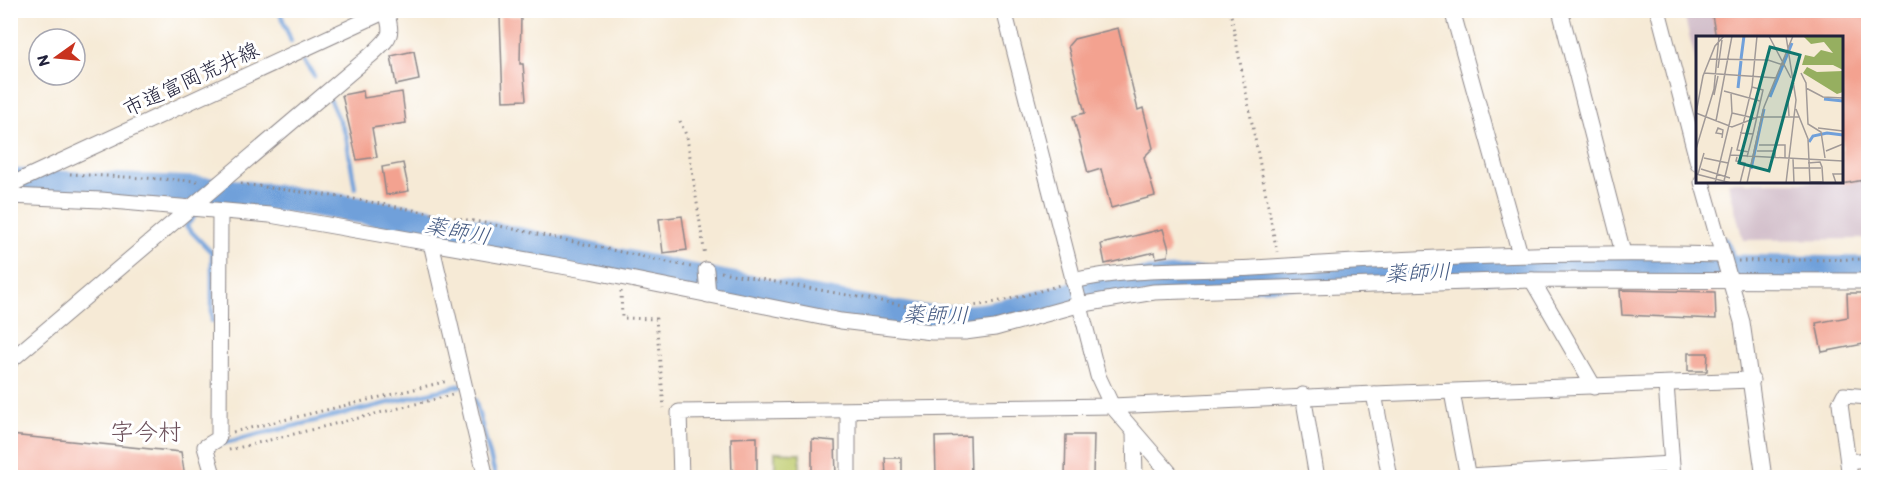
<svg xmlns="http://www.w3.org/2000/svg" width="1879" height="488" font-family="Itim,'Klee One',sans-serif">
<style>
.industrial{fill:#d1bdc9}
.green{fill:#becb6c;stroke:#707654;stroke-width:1.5}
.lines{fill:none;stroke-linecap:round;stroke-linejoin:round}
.stream{stroke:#70a0da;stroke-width:4.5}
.river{stroke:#70a0da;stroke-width:27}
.building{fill:#f3a290}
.minor-casing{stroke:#8c8688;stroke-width:17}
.path{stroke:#8c8688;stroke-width:3;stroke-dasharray:1.5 4.5;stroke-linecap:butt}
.minor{stroke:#fff;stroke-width:15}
.labels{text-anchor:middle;stroke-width:6;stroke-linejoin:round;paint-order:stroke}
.street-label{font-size:21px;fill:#22223b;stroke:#fff}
.water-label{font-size:22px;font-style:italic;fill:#455b83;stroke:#fff}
.quarter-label{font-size:24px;fill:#6b4f59;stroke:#fff}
.inset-river{fill:none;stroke:#70a0da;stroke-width:3}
.inset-road{fill:none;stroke:#a19a98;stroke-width:1.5}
.view{fill:#0f766e;fill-opacity:0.15;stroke:#0f766e;stroke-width:3}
.inset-edge{fill:none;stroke:#22223b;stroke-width:3}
</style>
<rect width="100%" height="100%" fill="#fff"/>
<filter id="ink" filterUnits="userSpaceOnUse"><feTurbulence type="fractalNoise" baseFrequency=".0167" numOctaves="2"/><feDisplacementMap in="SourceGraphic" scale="12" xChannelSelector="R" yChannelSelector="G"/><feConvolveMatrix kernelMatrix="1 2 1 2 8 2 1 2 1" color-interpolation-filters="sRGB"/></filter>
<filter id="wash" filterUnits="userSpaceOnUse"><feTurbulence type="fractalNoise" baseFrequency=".008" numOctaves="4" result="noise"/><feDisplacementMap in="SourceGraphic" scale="24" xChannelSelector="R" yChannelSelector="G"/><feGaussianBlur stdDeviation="1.35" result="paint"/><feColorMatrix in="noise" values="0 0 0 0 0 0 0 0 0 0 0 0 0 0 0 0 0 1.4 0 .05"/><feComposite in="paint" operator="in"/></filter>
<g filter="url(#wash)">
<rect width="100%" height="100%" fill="#f6ead6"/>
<polygon class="industrial" points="1683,11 1868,11 1868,239 1743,240 1728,182 1842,182 1842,38 1698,38 1697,66"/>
<polygon class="green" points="775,452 800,453 800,477 775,477"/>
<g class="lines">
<g class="stream">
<polyline points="279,10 291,41"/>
<polyline points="304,61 314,76"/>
<polyline points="330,100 346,135 355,188"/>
<polyline points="353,211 354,204"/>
<polyline points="194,217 186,226 212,253 212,321"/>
<polyline points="1725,239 1732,253"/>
<polyline points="1739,267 1739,269"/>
<polyline points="475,400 496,478"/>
<polyline points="220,444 462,385"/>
</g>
<path class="river" d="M10,182L221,191L308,202L421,220L721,283L919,318C944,319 968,319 992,315C1046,305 1096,285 1150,281L1601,266L1868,270"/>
</g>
<g id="blocks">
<g class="building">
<polygon points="1711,10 1869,10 1869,179 1842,184 1842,38 1716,38"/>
<polygon points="500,16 521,16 520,64 523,64 526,100 503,101"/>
<polygon points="1118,28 1138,110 1143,108 1153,148 1144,157 1155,196 1111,208 1101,169 1088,173 1073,116 1085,113 1068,46 1074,39"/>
<polygon points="414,51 419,80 396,85 391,56"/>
<polygon points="363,91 364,98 402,92 406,123 372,128 377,157 357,160 342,95"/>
<polygon points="403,163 409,191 386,195 382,167"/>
<polygon points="682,216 687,250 663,253 659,219"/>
<polygon points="1163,229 1169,249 1168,256 1156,258 1155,252 1105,264 1101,244"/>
<polygon points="1620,290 1715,292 1716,319 1622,315"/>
<polygon points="1847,293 1869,293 1869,343 1822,352 1816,323 1848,317"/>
<polygon points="1688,353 1708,353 1707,371 1688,371"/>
<polygon points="10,435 181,452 185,477 10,477"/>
<polygon points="1066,435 1094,435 1093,477 1065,477"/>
<polygon points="970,436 971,477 936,477 935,437"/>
<polygon points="757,437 757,477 732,477 731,438"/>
<polygon points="812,439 835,441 836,477 812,477"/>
<polygon points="885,458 901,458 901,477 886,477"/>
</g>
</g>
</g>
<g filter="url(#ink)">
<use href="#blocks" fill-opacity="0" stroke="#8c8688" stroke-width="1.5"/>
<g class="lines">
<g class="minor-casing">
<g id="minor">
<polyline points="1004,10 1098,376 1112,406 1174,478"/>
<polyline points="1452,10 1520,254"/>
<polyline points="1560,10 1623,253"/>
<polyline points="1658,10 1698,163"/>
<polyline points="1702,182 1742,322 1764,478"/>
<polyline points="10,185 388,10"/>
<polyline points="10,196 101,200 270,215 590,271 841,321 932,332 965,332 995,328 1078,305 1154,292 1532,280 1868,281"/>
<polyline points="431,243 486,478"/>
<polyline points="706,270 708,295"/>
<polyline points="1532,280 1594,387"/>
<path d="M1073,281C1132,267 1193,271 1254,268C1410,258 1565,251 1722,255"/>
<path d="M10,361L372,54C390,37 394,36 386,12"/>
<polyline points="1666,384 1673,478"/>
<polyline points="1452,392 1468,478"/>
<polyline points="1303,395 1317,478"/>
<polyline points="848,411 848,478"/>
<polyline points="1134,433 1135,478"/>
<polyline points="1848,462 1868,460"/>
<polyline points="1468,476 1671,464"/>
<polyline points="214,478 205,447 218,439 219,436 220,211"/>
<polyline points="681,478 679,412 1112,406 1374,394"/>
<polyline points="1390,478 1374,394 1752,380"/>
<polyline points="1850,478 1840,403 1844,395 1868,397"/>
</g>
</g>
<g class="path">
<polyline points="1230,10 1277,252"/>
<polyline points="680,121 687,137 705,256"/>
<polyline points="70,174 198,181"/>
<polyline points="241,184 348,198 490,224 691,267"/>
<polyline points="1738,261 1868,259"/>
<path d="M721,272L924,309C972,310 1014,299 1060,285"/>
<polyline points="621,291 622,318 656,319 664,408"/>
<polyline points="233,432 448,381"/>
<polyline points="229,450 452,395"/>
</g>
<use href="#minor" class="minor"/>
</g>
</g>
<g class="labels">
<g class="street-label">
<text transform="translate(191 79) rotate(-25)" y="7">市道富岡荒井線</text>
</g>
<g class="water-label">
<text transform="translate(458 230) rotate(11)" y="8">薬師川</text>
<text transform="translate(1418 272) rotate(-2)" y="8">薬師川</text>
<text transform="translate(936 314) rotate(1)" y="8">薬師川</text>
</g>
<g class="quarter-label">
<text x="146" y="440">字今村</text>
</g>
</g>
<g transform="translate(1696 36)">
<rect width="147" height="147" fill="#f6ead6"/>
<path d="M107,0H147V34L137,29H106L109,19L118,21L125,14L137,17L128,6L115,8ZM111,31L121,36L147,35V56L141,58L107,37Z" fill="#96af60"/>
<path class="inset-river" d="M45,23L48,0M42,52L45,25M74,61L96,7M128,63L147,65M113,106L117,100L131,97L147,99M55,133L68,73"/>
<path class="inset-road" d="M73,0L95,42M90,0L100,64L90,147M14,23L72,24L87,29M22,32L26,4M8,37L81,42M105,37L110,47L112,88L125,96L129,122M56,51L67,54L57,98M110,52L127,61L147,62M28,55L64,65M18,59L22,40M100,73L112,103L114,147M0,77L36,91L62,81H103M0,77L7,40L19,10L28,0M36,77L58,82M93,80L92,65L98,47M20,85L36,0M122,92L147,95M44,97L57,98L51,121M26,102L27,94L22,92L20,97L26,98M63,109H89V122M0,113L18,53L23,0M61,115H79V122M130,115L147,108M53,116L41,114L56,51L61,0M34,119L147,125M41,121L40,125L49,127L44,147M8,122L32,127M97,123L98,147M112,127L124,126L126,131L127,146H114M98,132H125M5,133L34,142M0,138L35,147M2,138L8,117M28,145L36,111M19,147L36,77L35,57M51,147L68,71L97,0M140,147L137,138H147"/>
<path class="view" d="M74,11L104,19L73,135L43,127Z"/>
<rect width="147" height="147" class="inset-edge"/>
</g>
<rect width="1879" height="488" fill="none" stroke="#fff" stroke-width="36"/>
<g transform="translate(57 57) rotate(255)"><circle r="28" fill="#ffffff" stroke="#a7a7b1" stroke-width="1.5"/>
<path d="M0-4.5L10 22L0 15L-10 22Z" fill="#c8321e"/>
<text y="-9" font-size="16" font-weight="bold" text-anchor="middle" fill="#22223b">N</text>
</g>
</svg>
